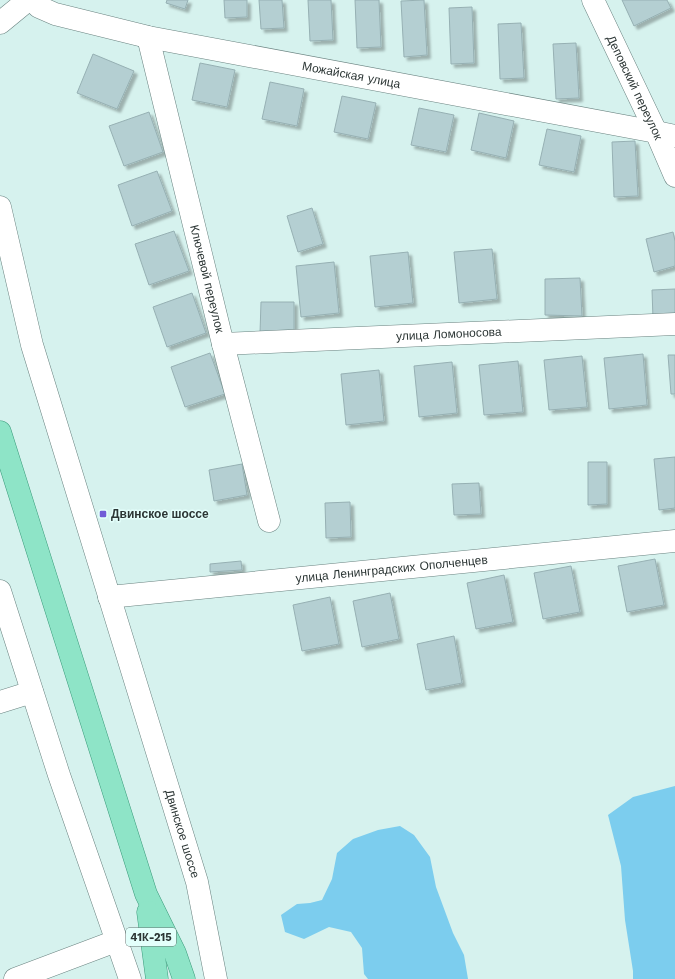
<svg xmlns="http://www.w3.org/2000/svg" width="675" height="979" font-family="'Work Sans',sans-serif">
<style>
.water{fill:#7ccdee}
.building{fill:#b4cfd2;stroke:#96b0b3;filter:url(#shadow)}
.lines{fill:none;stroke-linecap:round;stroke-linejoin:round}
.minor-casing{stroke:#6a8380;stroke-width:23}
.major-casing{stroke:#3b9b7b;stroke-width:23}
.minor{stroke:#fff;stroke-width:22}
.major{stroke:#8ee4c7;stroke-width:22}
.poi-dot{fill:#715cd7;stroke:#e3fffb;stroke-width:1.5}
.labels{text-anchor:middle;stroke-width:3;stroke-linejoin:round;paint-order:stroke}
.shield{fill:#e3fffb;stroke:#637270;stroke-width:1}
.shield-label{font-size:11px;font-weight:bold;fill:#2c3635}
.street-label{font-size:12px;fill:#2c3635;stroke:#e3fffb}
.poi-label{font-size:12px;font-weight:bold;fill:#2c3635;stroke:#e3fffb;text-anchor:start}
</style>
<defs>
<filter id="shadow"><feDropShadow dx="3.5" dy="3.5" stdDeviation="1" flood-color="#0004"/></filter>
</defs>
<rect width="100%" height="100%" fill="#d6f2ee"/>
<g class="water">
<polygon points="675,786 675,979 633,979 633,971 625,920 621,866 608,815 633,797"/>
<polygon points="400,826 414,835 430,857 436,887 453,933 464,955 468,979 368,979 364,974 362,948 351,932 329,927 304,939 285,932 281,915 297,904 310,903 322,900 332,879 337,853 353,839 378,830"/>
</g>
<g class="building">
<polygon points="167,0 188,0 185,9 166,3"/>
<polygon points="224,0 247,0 247,17 225,18"/>
<polygon points="259,0 282,0 284,28 261,29"/>
<polygon points="308,0 331,0 333,40 310,41"/>
<polygon points="355,0 379,0 381,47 357,48"/>
<polygon points="424,0 427,55 404,57 401,1"/>
<polygon points="622,0 667,0 671,8 634,26"/>
<polygon points="472,7 474,63 451,64 449,8"/>
<polygon points="521,23 524,78 500,79 498,24"/>
<polygon points="576,43 579,98 556,99 553,44"/>
<polygon points="93,54 134,71 117,109 77,93"/>
<polygon points="200,63 235,70 227,107 192,100"/>
<polygon points="270,82 304,89 297,126 262,119"/>
<polygon points="342,96 376,103 368,139 334,132"/>
<polygon points="419,108 454,115 446,152 411,145"/>
<polygon points="149,112 163,152 124,166 109,126"/>
<polygon points="479,113 514,121 506,158 471,150"/>
<polygon points="547,129 581,136 574,172 539,165"/>
<polygon points="635,141 638,196 614,197 612,142"/>
<polygon points="157,171 172,211 132,226 118,185"/>
<polygon points="312,208 323,244 298,252 287,216"/>
<polygon points="174,231 189,271 149,285 135,244"/>
<polygon points="673,232 675,241 675,266 654,272 646,239"/>
<polygon points="492,249 497,299 459,303 454,252"/>
<polygon points="408,252 413,303 375,307 370,256"/>
<polygon points="334,262 339,313 301,317 296,266"/>
<polygon points="580,278 582,316 545,315 545,279"/>
<polygon points="675,289 675,318 653,319 652,290"/>
<polygon points="192,293 206,333 167,347 153,307"/>
<polygon points="261,302 294,302 294,332 260,333"/>
<polygon points="210,353 225,394 185,407 171,367"/>
<polygon points="643,354 647,405 609,409 604,358"/>
<polygon points="668,355 675,355 675,394 671,394"/>
<polygon points="582,356 587,407 549,410 544,360"/>
<polygon points="518,361 523,412 484,415 479,365"/>
<polygon points="452,362 457,413 419,417 414,366"/>
<polygon points="379,370 384,421 346,425 341,374"/>
<polygon points="675,457 675,508 659,510 654,459"/>
<polygon points="588,462 607,462 607,504 588,505"/>
<polygon points="242,464 247,495 214,501 209,470"/>
<polygon points="479,483 481,514 454,515 452,484"/>
<polygon points="350,502 351,537 326,538 325,503"/>
<polygon points="655,559 664,605 627,612 618,566"/>
<polygon points="241,561 242,570 210,572 210,564"/>
<polygon points="571,566 580,612 543,619 534,573"/>
<polygon points="504,575 513,622 476,629 467,583"/>
<polygon points="390,593 399,639 362,647 353,601"/>
<polygon points="330,597 339,644 302,651 293,605"/>
<polygon points="454,636 462,683 426,690 417,644"/>
</g>
<g class="lines">
<g class="minor-casing">
<g id="minor">
<path id="s1" d="M32,0L39,7L55,14L148,37L656,132L675,136"/>
<path id="s2" d="M593,0L656,132L675,176"/>
<polyline points="0,23 28,0"/>
<path id="s3" d="M148,37L223,344L269,521"/>
<path id="s4" d="M0,207L32,345L197,882L216,979"/>
<path id="s5" d="M223,344L675,324"/>
<polyline points="0,591 59,775 130,979"/>
<path id="s6" d="M109,597L675,541"/>
<polyline points="0,702 32,692"/>
<polyline points="15,979 116,941"/>
</g>
</g>
<g class="major-casing">
<g id="major">
<polyline points="0,432 146,894 175,953 184,979"/>
<polyline points="148,912 157,979"/>
</g>
</g>
<use href="#minor" class="minor"/>
<use href="#major" class="major"/>
</g>
<rect class="poi-dot" x="99" y="510" width="8" height="8" rx="2"/>
<g class="labels">
<rect class="shield" x="126" y="928" width="50" height="18" rx="3"/>
<g class="shield-label">
<text x="151" y="941">41К-215</text>
</g>
<g class="street-label">
<text dy="4" stroke="none"><textPath href="#s1" startOffset="330">Можайская улица</textPath></text>
<text dy="4" stroke="none"><textPath href="#s2" startOffset="97">Деповский переулок</textPath></text>
<text dy="4" stroke="none"><textPath href="#s3" startOffset="249">Ключевой переулок</textPath></text>
<text dy="4" stroke="none"><textPath href="#s5" startOffset="226">улица Ломоносова</textPath></text>
<text dy="4" stroke="none"><textPath href="#s6" startOffset="284">улица Ленинградских Ополченцев</textPath></text>
<text dy="4" stroke="none"><textPath href="#s4" startOffset="653">Двинское шоссе</textPath></text>
</g>
<g class="poi-label">
<text x="111" y="518">Двинское шоссе</text>
</g>
</g>
</svg>
